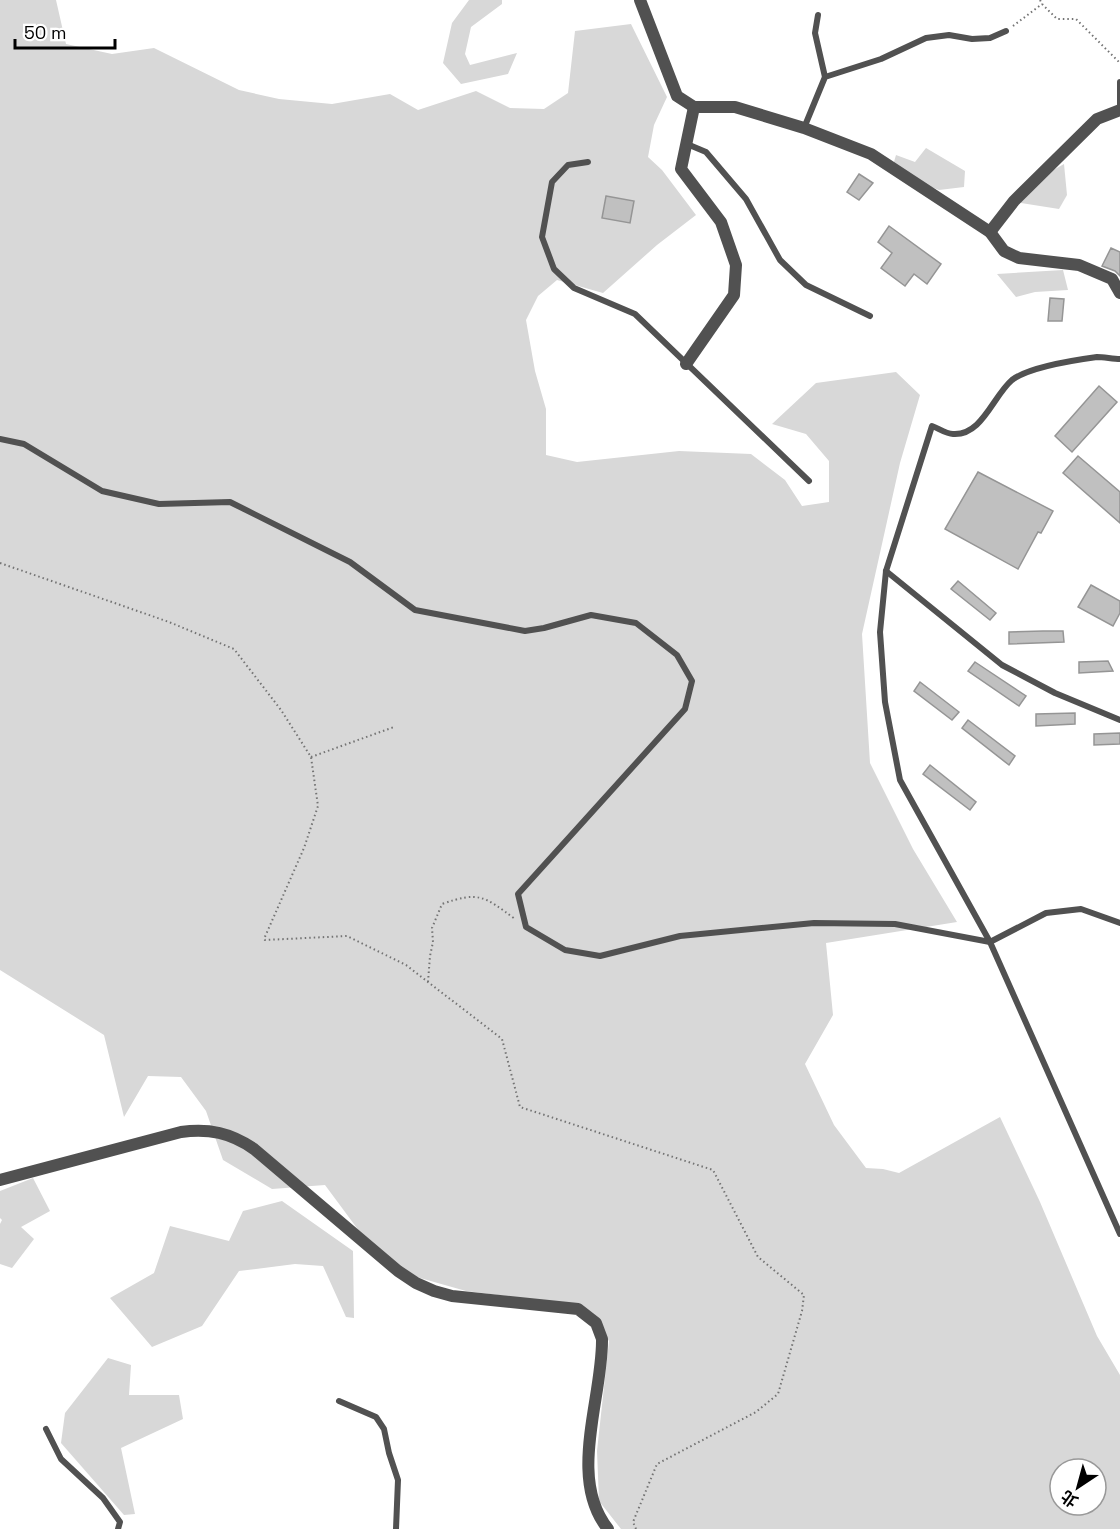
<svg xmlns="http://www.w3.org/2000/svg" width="1120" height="1529" font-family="'Space Grotesk','Noto Sans TC',sans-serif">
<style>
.green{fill:#d8d8d8;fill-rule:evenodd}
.building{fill:#c0c0c0;stroke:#959595;stroke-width:1.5}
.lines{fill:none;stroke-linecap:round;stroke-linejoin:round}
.path{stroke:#737373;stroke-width:2;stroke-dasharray:1.5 3;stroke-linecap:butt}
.lane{stroke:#515151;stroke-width:6}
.street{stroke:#515151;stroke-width:12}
</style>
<rect width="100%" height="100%" fill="#fff"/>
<g class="green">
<path d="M0,0H56L66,44L112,54L154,48L239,90L279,99L332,104L390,94L418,110L476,91L510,108L544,109L568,93L575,31L631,24L667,97L654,125L648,157L662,170L696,215L657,245L603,293L557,280L538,296L526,320L535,371L546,409V455L577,462L679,451L751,454L785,480L802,506L829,502V461L806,434L772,424L816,383L896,372L920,395L900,463L862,634L870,763L913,849L957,922L826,943L833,1015L805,1064L834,1125L866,1168L883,1169L899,1173L1000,1117L1040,1202L1097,1336L1120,1375V1529H621L599,1501L597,1451L609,1341L577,1305L466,1291L413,1276L368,1243L325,1185L272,1189L223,1160L206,1111L181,1077L148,1076L124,1117L104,1035L0,970ZM1060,1469H1096V1505H1060Z"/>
<polygon points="469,0 502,0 502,4 471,27 465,54 470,65 517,53 508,74 461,84 443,63 452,23"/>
<polygon points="926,148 965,171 964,187 939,190 891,172 896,155 915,162"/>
<polygon points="1064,164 1067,195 1059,209 1021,203 1021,188"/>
<polygon points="1063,270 1068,290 1035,292 1016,297 997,274"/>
<polygon points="33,1178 50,1211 21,1227 34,1239 12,1268 0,1264 0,1224 2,1220 0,1218 0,1191"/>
<polygon points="282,1201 353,1251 354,1318 346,1317 323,1266 295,1264 239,1271 202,1326 152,1347 110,1298 154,1273 170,1226 229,1241 243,1211"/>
<polygon points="108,1358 131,1365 129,1395 179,1395 183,1419 121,1448 135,1514 124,1515 61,1443 65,1413"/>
</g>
<g class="building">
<polygon points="859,174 873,183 859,200 847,192"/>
<polygon points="606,196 634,201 630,223 602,218"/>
<polygon points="889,226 941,264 927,284 914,274 905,286 881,268 892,253 878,242"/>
<polygon points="1111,248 1120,252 1120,276 1115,271 1102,266"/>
<polygon points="1050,298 1064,299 1062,321 1048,321"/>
<polygon points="1099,386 1117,402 1072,452 1055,436"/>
<polygon points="1078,456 1120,492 1120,523 1063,473"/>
<polygon points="978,472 1053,511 1041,533 1038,532 1018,569 945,529"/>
<polygon points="958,581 996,613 990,620 951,589"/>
<polygon points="1091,585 1120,601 1120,613 1113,626 1078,607"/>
<polygon points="1043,631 1063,631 1064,642 1009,644 1009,632"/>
<polygon points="1108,661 1113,671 1079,673 1079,662"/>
<polygon points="975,662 1026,696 1019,706 968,671"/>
<polygon points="920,682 959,712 952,720 914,691"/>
<polygon points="1075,713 1075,724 1036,726 1036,714"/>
<polygon points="968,720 1015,756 1009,765 962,728"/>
<polygon points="1120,733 1120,744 1094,745 1094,734"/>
<polygon points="930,765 976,802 970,810 923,774"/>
</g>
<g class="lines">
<g class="path">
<polyline points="1040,0 1042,4 1057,19 1076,19 1120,63"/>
<polyline points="1013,26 1042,4"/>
<polyline points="0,563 169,622 234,649 281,710 311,757 318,806 304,848 264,939 265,940 347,936 406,965 502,1039 520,1107 713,1170 758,1257 804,1295 802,1311 778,1394 756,1412 657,1464 633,1522 636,1529"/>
<polyline points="311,757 394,727"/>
<path d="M428,982L430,956L433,942L432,928L442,904C479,891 484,896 515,919"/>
</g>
<g class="lane">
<polyline points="818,15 815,33 825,77"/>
<polyline points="1120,110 1120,82"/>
<polyline points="804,128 825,77 881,59 926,38 949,35 972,39 990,38 1006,31"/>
<polyline points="687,144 706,152 746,199 780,260 806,285 870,316"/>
<polyline points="588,162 568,165 552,182 542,237 554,269 574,288 635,314 809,481"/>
<path d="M1120,359C1113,359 1104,357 1097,357C1075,360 1029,367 1012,380C993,396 982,436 953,434C946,434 938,428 932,426L886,571L880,632L885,702L900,780L990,942L1120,1234"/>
<polyline points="0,439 24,444 102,491 159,504 230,502 350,562 415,610 525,631 544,628 591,615 636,623 677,655 692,681 685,709 518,894 526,927 565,950 600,956 680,936 814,923 895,924 990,942 1046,913 1081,909 1120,923"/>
<polyline points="886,571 1002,665 1055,693 1120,720"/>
<polyline points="339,1401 376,1417 384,1429 389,1453 398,1480 396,1529"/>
<polyline points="46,1429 61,1459 103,1498 120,1522 118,1529"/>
</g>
<g class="street">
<polyline points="640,0 677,96 694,107 735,107 804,128 871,154 990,232 1004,251 1019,258 1079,265 1112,279 1120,293"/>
<polyline points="990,232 1014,201 1097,119 1120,110"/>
<polyline points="686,364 734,295 736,265 721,222 681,169 694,107"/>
<path d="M0,1180L181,1132C209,1128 231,1133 254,1149L398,1271L416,1283L434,1291L452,1296L578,1309L596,1323L602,1339C603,1397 567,1478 608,1529"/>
</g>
</g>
<g transform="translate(1078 1487) rotate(216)"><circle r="28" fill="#ffffff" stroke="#999999" stroke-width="1.5"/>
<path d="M0-4.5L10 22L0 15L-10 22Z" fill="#000000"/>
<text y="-9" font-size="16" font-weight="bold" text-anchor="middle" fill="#000000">北</text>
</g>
<path d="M15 39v9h100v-9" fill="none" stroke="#000000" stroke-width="3"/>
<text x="24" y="39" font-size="18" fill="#000000" stroke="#ffffff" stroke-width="4.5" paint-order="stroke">50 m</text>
</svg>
